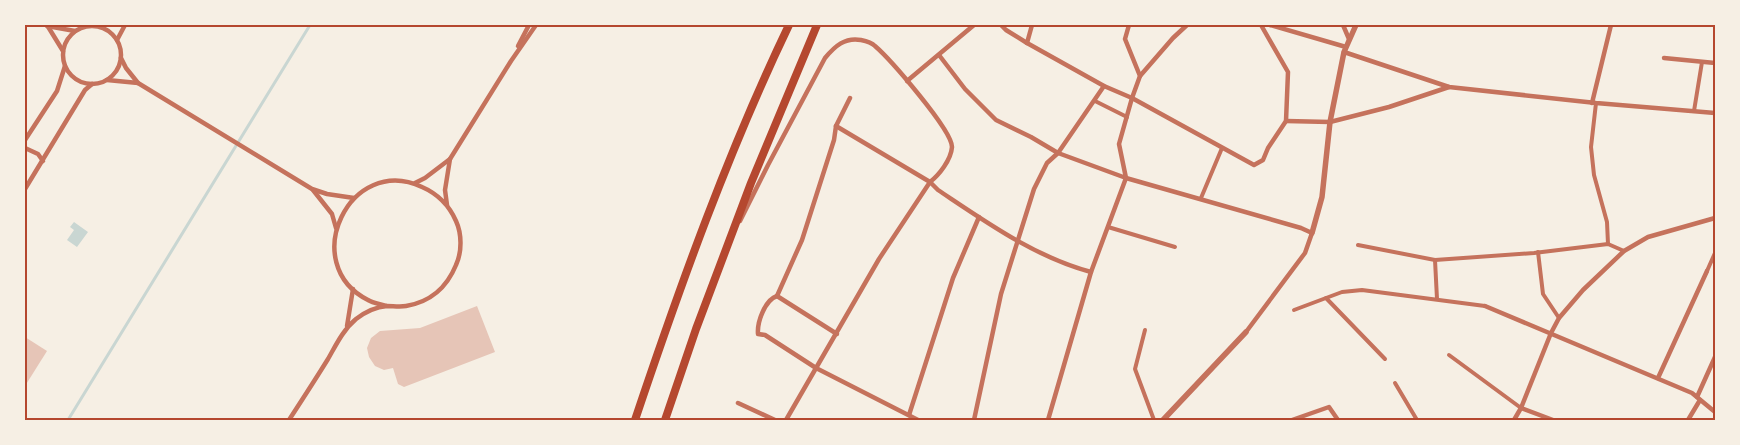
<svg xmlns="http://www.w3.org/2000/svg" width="1740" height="445" font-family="'Source Sans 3',sans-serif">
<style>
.water{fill:#c9d6d2}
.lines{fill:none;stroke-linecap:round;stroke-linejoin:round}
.stream{stroke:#c9d6d2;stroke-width:3}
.building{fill:#e6c5b7}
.pedestrian{stroke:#c5725c;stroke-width:4}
.minor{stroke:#c5725c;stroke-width:4.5}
.tertiary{stroke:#c5725c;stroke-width:5.5}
.primary{stroke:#b5482f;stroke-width:8}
.neatline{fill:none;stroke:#b5482f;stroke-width:2}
</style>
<rect width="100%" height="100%" fill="#f6efe4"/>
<polygon class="water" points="74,222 88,232 77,247 67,240 74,230 70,227"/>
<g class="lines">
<polyline class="stream" points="68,420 310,25"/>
</g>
<g class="building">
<polygon points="477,306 495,352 404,387 398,384 393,368 384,370 375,366 369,357 367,348 371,338 380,331 420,328"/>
<polygon points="25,337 47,351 25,386"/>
</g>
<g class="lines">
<g class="pedestrian">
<polyline points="1095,101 1127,117"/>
<polyline points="1596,103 1591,147 1594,175 1607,222 1608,244"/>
<polyline points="1694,111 1702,62"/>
<polyline points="1201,198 1222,148"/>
<polyline points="1108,227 1175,247"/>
<polyline points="1358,245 1435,260 1534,253 1608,244 1624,251"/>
<polyline points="1538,252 1543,294 1559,318"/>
<polyline points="1435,260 1437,299"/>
<polyline points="1707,271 1715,253"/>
<polyline points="1326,298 1385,359"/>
<polyline points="1294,310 1342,292 1362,290 1485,306"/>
<polyline points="1145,330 1135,369 1154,420"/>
<polyline points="1449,355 1521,408"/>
<polyline points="1395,383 1417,420"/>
</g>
<g class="minor">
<polyline points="47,25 63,51"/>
<polyline points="1001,25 1006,30 1027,43 1104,86 1132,98 1254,165 1263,160 1268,148 1286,121 1288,72 1261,25"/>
<polyline points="1270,25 1346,47"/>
<polyline points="1343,25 1349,39"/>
<polyline points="47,26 75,31"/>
<circle cx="92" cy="55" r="29"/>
<polyline points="117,40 125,25"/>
<polyline points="1027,43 1032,25"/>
<polyline points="518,46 529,25"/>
<polyline points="1344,52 1449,87 1596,103 1715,113"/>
<polyline points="939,55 965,89 996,120 1031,137 1058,153 1126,178 1301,228 1312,233 1305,253 1246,332"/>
<polyline points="121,58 126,68 138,83 312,189 327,194 354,198"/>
<polyline points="1664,58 1715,63"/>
<polyline points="1140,76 1173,38 1187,25"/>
<polyline points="107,80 138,83"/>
<polyline points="907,81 974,25"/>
<polyline points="1592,103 1611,25"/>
<polyline points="1286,121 1330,122 1389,107 1449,87"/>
<path d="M836,126L930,182L938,190C986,222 1035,257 1091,272"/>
<polyline points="25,140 57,91 65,66"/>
<polyline points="25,148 38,154 43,161"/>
<polyline points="415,183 425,178 450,159"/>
<polyline points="25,189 85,90 92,84"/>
<polyline points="313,190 332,214 336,228"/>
<polyline points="447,205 445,190 450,159 511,61 536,25"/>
<path d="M740,221L768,165L825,58C835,46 845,37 861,40C866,41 872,43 875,46C890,59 952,130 952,147C951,160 939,175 930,182L879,259L786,420"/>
<path d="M777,296C765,300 757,322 758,334L765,335L816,368L918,420"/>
<polyline points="777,296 802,240 834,140 836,126 850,98"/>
<polyline points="777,296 837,334"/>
<polyline points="1485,306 1692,393 1715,412"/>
<polyline points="347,326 353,289"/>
<polyline points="1658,378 1707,271"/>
<polyline points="1697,397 1715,357"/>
<polyline points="738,403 775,420"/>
<polyline points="1521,408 1553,420"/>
<polyline points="909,415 953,278 979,217"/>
<path d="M289,420C302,400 315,380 328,359C336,345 343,330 356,319C365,312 376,307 387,306C393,306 400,307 406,306C430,302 447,287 456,265C462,252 462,234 456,221C449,205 438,194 422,187C350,153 297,264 368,300C373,303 380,304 386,306"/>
<polyline points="974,420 1001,294 1034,189 1047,163 1058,153 1104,86"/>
<polyline points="1048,420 1091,272 1126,178 1119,144 1132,98 1140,76 1125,39 1129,25"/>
<polyline points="1292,420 1329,407 1338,420"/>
<polyline points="1514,420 1521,408 1551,333 1559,318 1583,290 1624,251 1648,237 1715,218"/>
<polyline points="1688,420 1700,400"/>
</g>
<g class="tertiary">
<polyline points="1312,233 1322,197 1330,122 1344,52 1356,25"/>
<polyline points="1163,420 1246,332"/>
</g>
<g class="primary">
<path d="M635,420C680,286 728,152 789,25"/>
<polyline points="665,420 696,329 751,183 817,25"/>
</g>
</g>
<rect width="1740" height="445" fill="none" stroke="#f6efe4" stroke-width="52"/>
<rect x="26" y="26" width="1688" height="393" class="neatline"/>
</svg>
